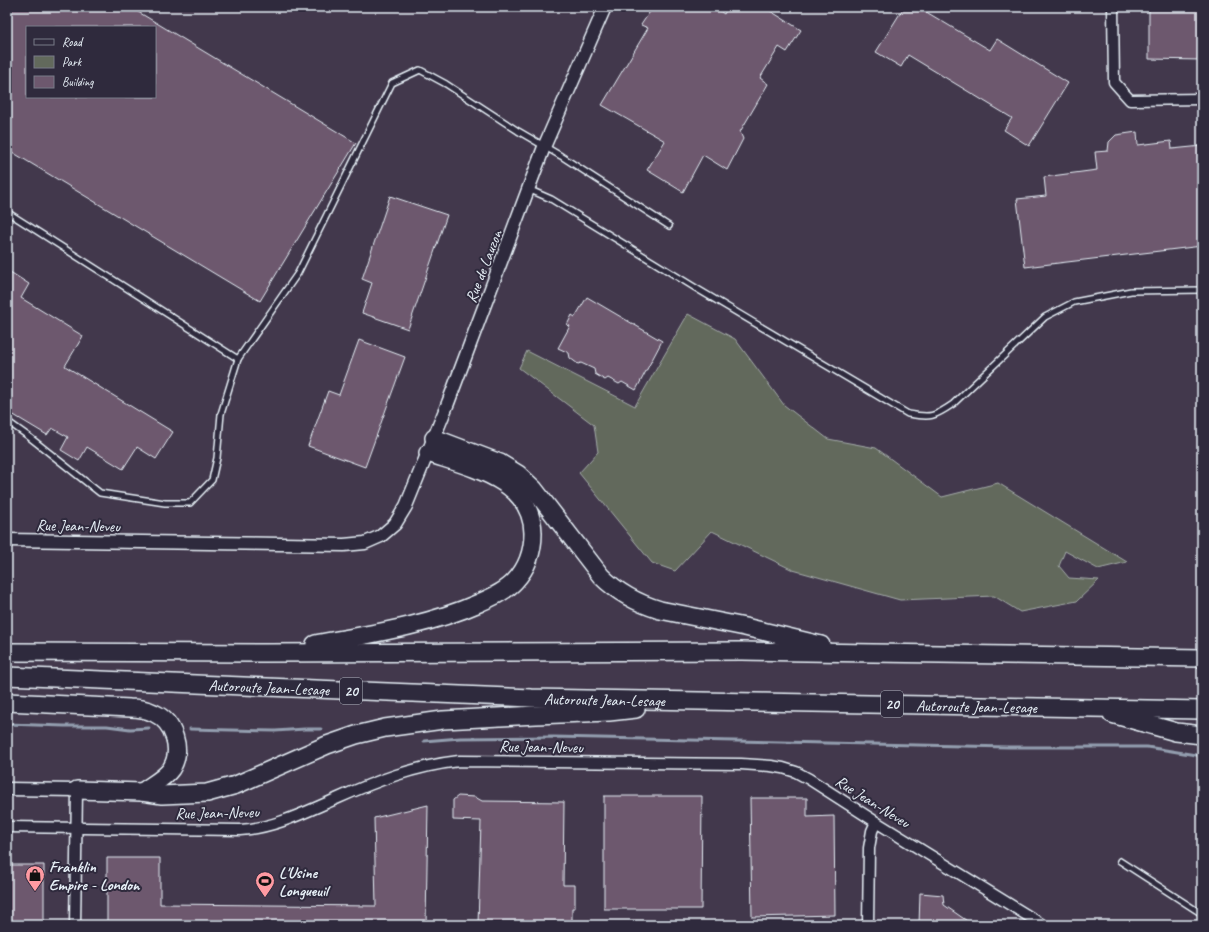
<svg xmlns="http://www.w3.org/2000/svg" width="1209" height="932" font-family="Caveat,sans-serif">
<style>
.green{fill:#62695c;stroke:#a5adaa}
.lines{fill:none;stroke-linecap:round;stroke-linejoin:round}
.stream{stroke:#939eaf;stroke-width:3}
.building{fill:#6d586e;stroke:#e8f1f8;fill-rule:evenodd}
.service-casing{stroke:#e8f1f8;stroke-width:8}
.minor-casing{stroke:#e8f1f8;stroke-width:13}
.tertiary-casing{stroke:#e8f1f8;stroke-width:15}
.motorway-casing{stroke:#e8f1f8;stroke-width:20}
.service{stroke:#2f2a3d;stroke-width:5}
.minor{stroke:#2f2a3d;stroke-width:10}
.tertiary{stroke:#2f2a3d;stroke-width:12}
.motorway{stroke:#2f2a3d;stroke-width:17}
.labels{text-anchor:middle;stroke-width:4;stroke-linejoin:round;paint-order:stroke}
.shield{fill:#2f2a3d;stroke:#b0b5c0;stroke-width:1}
.shield-label{font-size:15px;font-weight:bold;fill:#e8f1f8}
.street-label{font-size:16px;fill:#e8f1f8;stroke:#2f2a3d}
.poi-label{font-size:16px;font-weight:bold;fill:#e8f1f8;stroke:#2f2a3d;text-anchor:start}
</style>
<rect width="100%" height="100%" fill="#42384c"/>
<filter id="ink" filterUnits="userSpaceOnUse"><feTurbulence type="fractalNoise" baseFrequency=".025" numOctaves="2"/><feDisplacementMap in="SourceGraphic" scale="8" xChannelSelector="R" yChannelSelector="G"/><feConvolveMatrix kernelMatrix="1 2 1 2 8 2 1 2 1" color-interpolation-filters="sRGB"/></filter>
<g filter="url(#ink)">
<polygon class="green" points="688,314 735,339 784,405 828,439 876,448 942,497 998,483 1127,562 1098,569 1065,551 1059,566 1069,578 1099,580 1077,601 1020,612 994,596 900,600 793,570 712,531 675,571 652,563 579,473 598,452 594,425 519,368 527,351 635,406"/>
<g class="lines">
<g class="stream">
<polyline points="7,724 64,726 107,726 130,729 149,728"/>
<polyline points="190,729 275,731 305,729 321,729"/>
<polyline points="424,741 460,738 554,737 1009,747 1147,747 1202,756"/>
</g>
</g>
<g class="building">
<path d="M7,7H130L356,143L260,301L7,149ZM27,27H155V97H27Z"/>
<polygon points="653,7 714,7 724,14 728,7 764,7 801,30 787,52 779,47 760,78 768,84 740,132 743,139 727,170 703,155 683,192 647,170 665,141 602,105 648,28 641,25"/>
<polygon points="904,7 918,7 990,50 997,39 1068,83 1029,146 1004,130 1012,118 908,55 901,67 876,52"/>
<polygon points="1149,7 1202,7 1202,60 1149,59"/>
<polygon points="1137,132 1138,145 1171,141 1172,149 1202,146 1202,246 1025,267 1017,199 1046,196 1044,177 1097,170 1095,152 1108,151 1109,142 1116,135"/>
<polygon points="390,196 447,215 408,329 362,313 372,283 362,279"/>
<polygon points="7,270 29,284 21,298 83,336 65,366 173,432 156,459 137,447 123,469 87,447 79,461 61,450 68,437 52,428 47,435 7,411"/>
<polygon points="587,297 662,341 636,390 622,382 619,384 608,378 605,380 595,374 594,369 581,363 578,364 570,358 569,353 558,348 570,326 567,325 572,315 575,317"/>
<polygon points="359,340 405,357 365,467 308,446 328,391 339,395"/>
<polygon points="458,796 475,797 482,801 564,802 563,885 575,885 575,908 572,908 572,925 478,925 481,821 453,820 453,800"/>
<polygon points="604,796 702,796 701,909 604,909"/>
<polygon points="750,798 807,798 807,817 834,816 835,915 752,917"/>
<polygon points="428,805 426,925 107,925 107,858 160,858 160,904 376,906 374,818"/>
<polygon points="7,865 44,865 44,924 7,925"/>
<polygon points="920,893 943,895 944,905 973,925 919,925"/>
</g>
<g class="lines">
<g class="service-casing">
<g id="service">
<path d="M528,189L551,199L699,290L908,414C931,418 934,417 953,404L1045,317L1074,302L1131,291L1202,290"/>
<polyline points="7,212 238,359"/>
<polyline points="7,421 28,436 100,493 165,503 190,503 212,480 217,458 221,414 238,359 298,273 392,83 420,70 446,84 518,131 561,156 669,226"/>
<polyline points="1120,861 1202,914"/>
</g>
</g>
<g class="minor-casing">
<g id="minor">
<polyline points="1113,7 1114,82 1130,100 1202,99"/>
<path d="M7,827L240,830C275,828 305,812 336,799C376,781 415,766 459,761L741,764L771,766L783,768L796,772L809,779L876,822L1043,925"/>
<polyline points="75,925 77,790"/>
<polyline points="868,925 869,848 872,831 876,822"/>
</g>
</g>
<g class="tertiary-casing">
<g id="tertiary">
<polyline points="7,540 344,545 365,543 381,536 395,524 406,506 448,403 544,147 605,7"/>
<polyline points="7,789 77,790"/>
</g>
</g>
<g class="motorway-casing">
<g id="motorway">
<path d="M434,438L500,463L518,474L534,489L601,576C618,593 637,603 660,610L745,627L821,645"/>
<path d="M315,644C371,634 427,626 479,603C492,597 506,591 515,581C527,568 533,551 533,533C532,479 469,467 428,453"/>
<polyline points="7,652 266,653 742,651 1202,658"/>
<path id="s1" d="M7,676L531,698L1202,710"/>
<path d="M7,702L130,708C138,708 146,709 154,713C174,722 183,750 171,769C164,779 151,785 142,792"/>
<polyline points="1112,714 1176,732 1202,735"/>
<polyline points="77,790 142,792 162,795 207,793 236,785 327,745 356,735 385,728 443,720 536,715 609,712 636,709"/>
</g>
</g>
<use href="#service" class="service"/>
<use href="#minor" class="minor"/>
<use href="#tertiary" class="tertiary"/>
<use href="#motorway" class="motorway"/>
</g>
</g>
<defs>
<g id="shop-pin" transform="scale(1)"><path d="M0 17L-7.5 6A9.5 9.5 0 1 1 7.5 6Z" fill="#ff9aa2" stroke="#2f2a3d"/><path d="M-5-2.5h2.3a2.7 3.5 0 0 1 5.4 0H5L5.5 6h-11ZM-1.5-2.5h3a1.5 2.3 0 0 0-3 0Z" fill="#111"/></g>
<g id="stadium-pin" transform="scale(1)"><path d="M0 17L-7.5 6A9.5 9.5 0 1 1 7.5 6Z" fill="#ff9aa2" stroke="#2f2a3d"/><path d="M0-5a6.5 5 0 1 0 0 10a6.5 5 0 1 0 0-10ZM-3.5-1.8h7v3.6h-7Z" fill="#111"/></g>
</defs>
<g fill-rule="evenodd">
<use href="#shop-pin" x="35" y="875"/>
<use href="#stadium-pin" x="265" y="881"/>
</g>
<g class="labels">
<g class="shield">
<rect x="340" y="678" width="22" height="26" rx="3"/>
<rect x="881" y="691" width="22" height="26" rx="3"/>
</g>
<g class="shield-label">
<text x="351" y="696">20</text>
<text x="892" y="709">20</text>
</g>
<g class="street-label">
<text transform="translate(483 266) rotate(-69)" y="6">Rue de Lauzon</text>
<text transform="translate(78 525) rotate(1)" y="6">Rue Jean-Neveu</text>
<text dy="6" stroke="none"><textPath href="#s1" startOffset="262">Autoroute Jean-Lesage</textPath></text>
<text dy="6" stroke="none"><textPath href="#s1" startOffset="598">Autoroute Jean-Lesage</textPath></text>
<text dy="6" stroke="none"><textPath href="#s1" startOffset="970">Autoroute Jean-Lesage</textPath></text>
<text transform="translate(541 746) rotate(1)" y="6">Rue Jean-Neveu</text>
<text transform="translate(873 801) rotate(32)" y="6">Rue Jean-Neveu</text>
<text transform="translate(217 812) rotate(-1)" y="6">Rue Jean-Neveu</text>
</g>
<g class="poi-label">
<text x="49" y="872">Franklin<tspan x="49" dy="18">Empire - London</tspan></text>
<text x="279" y="878">L'Usine<tspan x="279" dy="18">Longueuil</tspan></text>
</g>
</g>
<rect width="1209" height="932" fill="none" stroke="#2f2a3d" stroke-width="24"/>
<rect x="12" y="12" width="1185" height="908" fill="none" stroke="#e8f1f8" stroke-width="1.5" filter="url(#ink)"/>
<rect x="26" y="26" width="130" height="72" fill="#2f2a3d" stroke="#797a88"/>
<rect x="34" y="39" width="20" height="6" fill="#2f2a3d" stroke="#797a88"/>
<text x="62" y="46" font-size="12" fill="#e8f1f8">Road</text>
<rect x="34" y="56" width="20" height="12" fill="#62695c" stroke="#797a88"/>
<text x="62" y="66" font-size="12" fill="#e8f1f8">Park</text>
<rect x="34" y="76" width="20" height="12" fill="#6d586e" stroke="#797a88"/>
<text x="62" y="86" font-size="12" fill="#e8f1f8">Building</text>
</svg>
